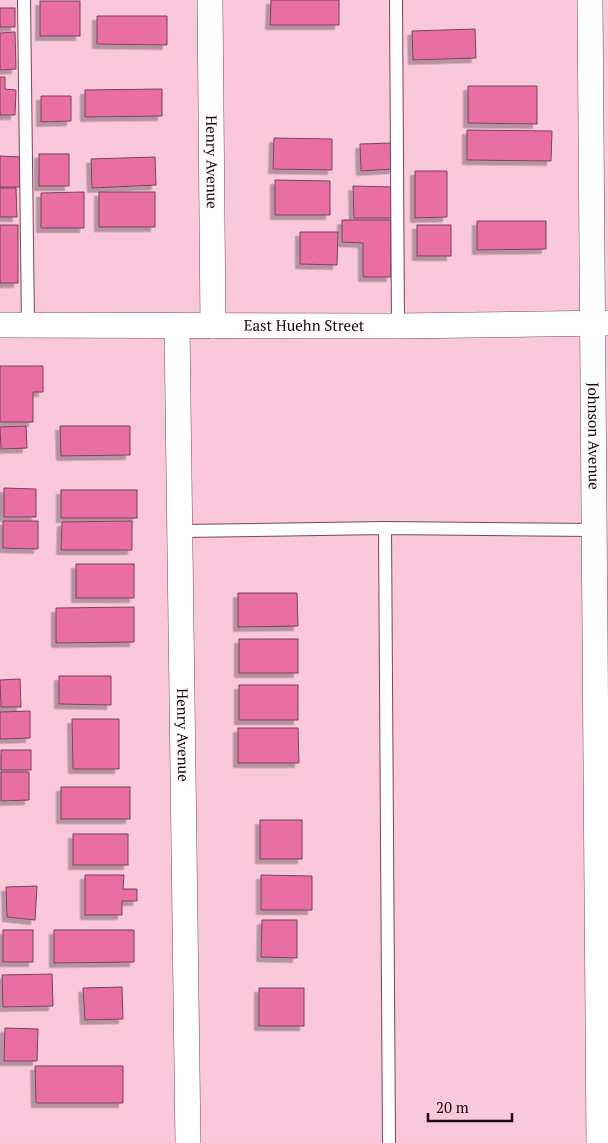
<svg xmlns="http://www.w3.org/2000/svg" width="608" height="1143" font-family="'PT Serif',serif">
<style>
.building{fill:#e86ea4;stroke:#774559;filter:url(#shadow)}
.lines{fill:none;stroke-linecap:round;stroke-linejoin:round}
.service-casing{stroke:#79475b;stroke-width:14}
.minor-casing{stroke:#79475b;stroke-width:26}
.service{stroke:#fff;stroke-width:12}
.minor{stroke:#fff;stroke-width:25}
.labels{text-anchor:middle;stroke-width:5;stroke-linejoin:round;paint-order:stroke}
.street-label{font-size:15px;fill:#1a070f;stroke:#f9c8da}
</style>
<defs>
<filter id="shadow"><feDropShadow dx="-4.5" dy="4.5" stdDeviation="0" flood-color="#0004"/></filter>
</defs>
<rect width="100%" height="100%" fill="#f9c8da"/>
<g class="building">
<polygon points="271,0 339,0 339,25 270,25"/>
<rect x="40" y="1" width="40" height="35"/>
<rect x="0" y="8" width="15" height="19"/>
<polygon points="97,16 167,16 167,45 97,44"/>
<polygon points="475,29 476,58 413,60 412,31"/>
<polygon points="15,32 16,69 0,70 0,33"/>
<polygon points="0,77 5,77 5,89 16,90 15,115 0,115"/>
<polygon points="468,86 537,86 537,124 468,123"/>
<polygon points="162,89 162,116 85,117 85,90"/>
<polygon points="41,96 71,96 71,121 41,122"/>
<polygon points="467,130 552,131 551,161 467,160"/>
<polygon points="274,138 332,139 332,170 273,169"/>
<polygon points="393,143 394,169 361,171 360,144"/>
<rect x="39" y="154" width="30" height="32"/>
<polygon points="0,156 21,157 20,187 0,187"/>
<polygon points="155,157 156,185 92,188 91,159"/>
<polygon points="415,171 447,171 447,217 415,218"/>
<polygon points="275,180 330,181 330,215 275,215"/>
<polygon points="353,186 394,187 393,218 354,218"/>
<polygon points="0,188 16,188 17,217 0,217"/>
<polygon points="84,192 84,228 41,228 41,193"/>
<rect x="99" y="192" width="56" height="35"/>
<polygon points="342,220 391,220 391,277 363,277 363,243 342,242"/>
<polygon points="477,221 546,221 546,249 477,250"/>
<rect x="0" y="225" width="18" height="58"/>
<rect x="417" y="225" width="34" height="31"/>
<polygon points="300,232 338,232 337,265 300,264"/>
<polygon points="0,366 43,366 43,392 33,392 33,422 0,422"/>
<polygon points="26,426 27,448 1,449 0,427"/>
<polygon points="60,426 130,426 130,455 61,456"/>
<polygon points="4,488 36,489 36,517 4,517"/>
<rect x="61" y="490" width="76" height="28"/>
<polygon points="3,521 38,521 38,549 3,548"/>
<polygon points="132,521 132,550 61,550 62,522"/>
<rect x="76" y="564" width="58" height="34"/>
<polygon points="238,593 297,593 298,626 238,627"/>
<polygon points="134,607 134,642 56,643 56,608"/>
<rect x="239" y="639" width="59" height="34"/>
<polygon points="59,676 111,676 111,705 59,704"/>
<polygon points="20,679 21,707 1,707 0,680"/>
<rect x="239" y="685" width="59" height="35"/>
<polygon points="30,711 30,738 0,739 0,712"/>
<polygon points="72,719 119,719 119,769 73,769"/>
<polygon points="238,728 298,728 299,763 238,763"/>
<rect x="1" y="750" width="30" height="20"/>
<polygon points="1,772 29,772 29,800 1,801"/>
<rect x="61" y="787" width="69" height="32"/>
<rect x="260" y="820" width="42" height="39"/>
<rect x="73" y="834" width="55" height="31"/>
<polygon points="85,875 124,875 123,889 137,889 137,901 122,901 122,915 85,915"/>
<polygon points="261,875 312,876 312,910 261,910"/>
<polygon points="37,886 35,920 7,917 6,887"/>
<polygon points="262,920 297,920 297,958 261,957"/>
<rect x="3" y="930" width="30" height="32"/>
<polygon points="54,930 134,930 134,962 54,963"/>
<polygon points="52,974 53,1006 3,1007 2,975"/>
<polygon points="122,987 123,1019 85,1020 83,988"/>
<rect x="259" y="988" width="45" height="38"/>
<polygon points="5,1028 38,1029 37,1061 4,1061"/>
<polygon points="35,1066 123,1066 123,1103 36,1103"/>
</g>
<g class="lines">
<g class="service-casing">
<g id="service">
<polyline points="24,0 28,325"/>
<polyline points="396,0 398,326"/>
<polyline points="385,528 389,1143"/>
<polyline points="180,531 385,528 595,530"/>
</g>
</g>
<g class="minor-casing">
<g id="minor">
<path id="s1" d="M210,0L213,326"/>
<path id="s2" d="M590,0L599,1143"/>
<path id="s3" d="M0,325L398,326L608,323"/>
<path id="s4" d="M177,326L188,1143"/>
</g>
</g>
<use href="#service" class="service"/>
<use href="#minor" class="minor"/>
</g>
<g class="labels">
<g class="street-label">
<text dy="5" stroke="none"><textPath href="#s1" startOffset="162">Henry Avenue</textPath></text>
<text dy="5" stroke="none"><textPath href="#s3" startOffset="304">East Huehn Street</textPath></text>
<text dy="5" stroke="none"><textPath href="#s2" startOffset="436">Johnson Avenue</textPath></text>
<text dy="5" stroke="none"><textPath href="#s4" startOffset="409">Henry Avenue</textPath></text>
</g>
</g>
<path d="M428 1113v8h84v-8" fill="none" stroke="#1a070f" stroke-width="2.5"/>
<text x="436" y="1113" font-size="15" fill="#1a070f" stroke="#f9c8da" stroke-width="4" paint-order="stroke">20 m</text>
</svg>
